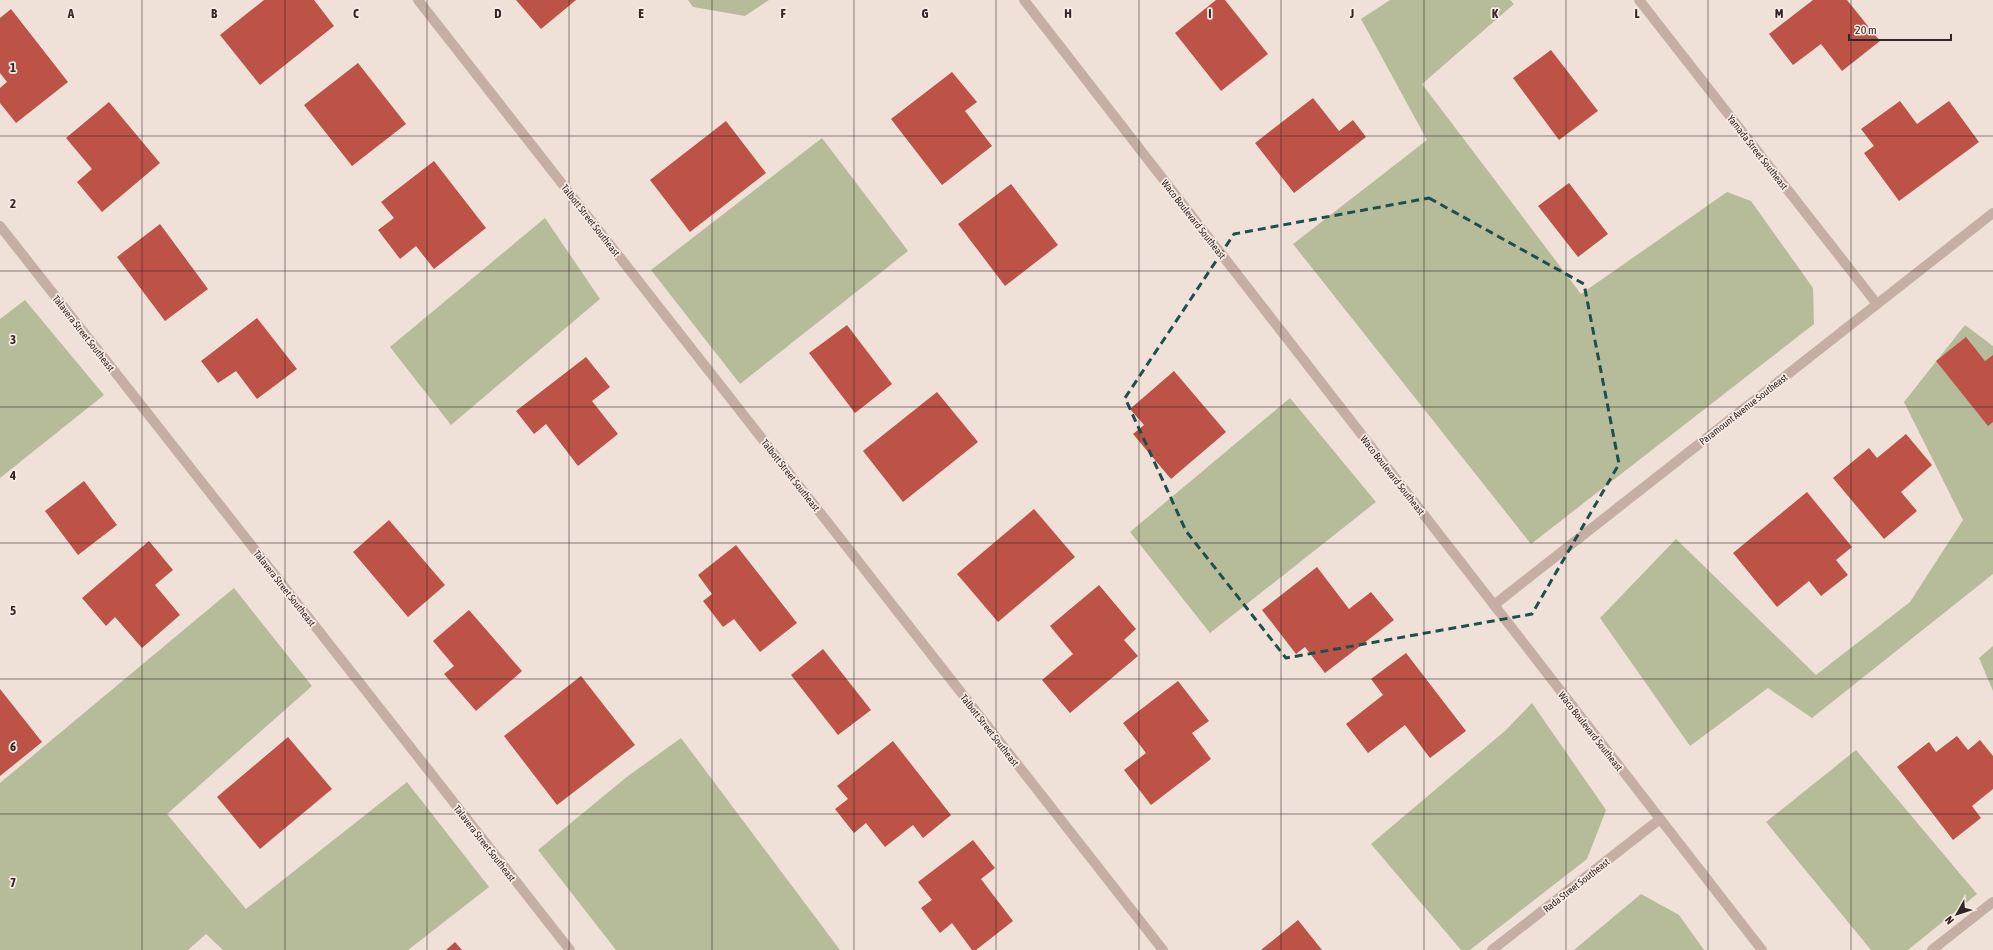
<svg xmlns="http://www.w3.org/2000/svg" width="1993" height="950" font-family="'Asap Condensed',sans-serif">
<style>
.green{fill:#b6bc99}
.building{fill:#bd5247}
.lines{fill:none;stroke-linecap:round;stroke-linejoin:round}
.minor{stroke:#c5afa5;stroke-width:10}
.tertiary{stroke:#c5afa5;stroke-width:10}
.marked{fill:none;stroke:#1e504b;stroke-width:3;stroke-dasharray:8 5;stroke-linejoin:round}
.grid{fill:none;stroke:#322726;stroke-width:1;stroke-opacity:0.55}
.labels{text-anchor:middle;stroke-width:3.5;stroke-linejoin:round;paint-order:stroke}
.street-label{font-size:10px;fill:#322726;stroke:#f7ebe3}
.grid-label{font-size:13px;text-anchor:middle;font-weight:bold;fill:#322726;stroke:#f7ebe3;stroke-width:3.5;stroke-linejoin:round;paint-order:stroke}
</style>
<rect width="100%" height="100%" fill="#efe0d8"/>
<g class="green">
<polygon points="688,0 769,0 745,16 693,7"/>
<polygon points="1390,0 1510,0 1514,4 1422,84 1581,294 1727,192 1751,201 1813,288 1814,324 1531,544 1293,244 1427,140 1361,19"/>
<polygon points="822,138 908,251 740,384 651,270"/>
<polygon points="545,218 600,299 451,425 390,347"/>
<polygon points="25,300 104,395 0,478 0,319"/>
<polygon points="1965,325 1993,346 1993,574 1812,718 1768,688 1690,746 1600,618 1676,539 1816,675 1910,602 1963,520 1904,402"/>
<polygon points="1290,398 1376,502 1210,633 1130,532"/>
<polygon points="234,588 312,686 167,814 246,909 407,782 489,887 408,950 223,950 206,934 188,950 0,950 0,783"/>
<polygon points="1993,646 1993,691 1979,658"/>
<polygon points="1532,703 1606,810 1587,859 1470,950 1461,950 1371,844 1506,730"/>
<polygon points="681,738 840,950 616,950 538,850 628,776"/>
<polygon points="1856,750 1977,894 1908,950 1871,950 1766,822"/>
<polygon points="1641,894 1679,915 1704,950 1574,950"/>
</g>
<g class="building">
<polygon points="264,0 314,0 334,26 260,85 220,35"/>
<polygon points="516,0 576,0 541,29"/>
<polygon points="1216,0 1225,0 1268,54 1221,91 1175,33"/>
<polygon points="1813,0 1847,0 1880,41 1842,71 1821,44 1793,65 1769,34"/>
<polygon points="11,9 68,82 16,123 0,103 0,88 7,82 0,73 0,18"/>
<polygon points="1551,50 1598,111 1559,140 1513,78"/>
<polygon points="358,63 406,124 352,166 304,105"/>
<polygon points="952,72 977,102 965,111 992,146 942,185 891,119"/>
<polygon points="1313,98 1339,131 1353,120 1366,137 1294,193 1255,143"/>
<polygon points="1900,101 1917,124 1949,101 1979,142 1899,201 1864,153 1874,146 1861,129"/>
<polygon points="109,102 160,163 102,212 77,182 92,169 66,138"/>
<polygon points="726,121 766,173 690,232 650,180"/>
<polygon points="434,161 486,228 434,269 416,246 400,259 378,230 394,218 381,202"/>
<polygon points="1569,183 1608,234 1578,257 1538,206"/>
<polygon points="1011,184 1058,245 1005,286 958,224"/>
<polygon points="160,224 208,289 165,321 117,257"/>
<polygon points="257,318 297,369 257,399 236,371 218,383 201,361"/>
<polygon points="847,325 892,384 855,413 809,353"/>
<polygon points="1966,337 1985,361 1993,355 1993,422 1988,426 1936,361"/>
<polygon points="586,357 610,387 592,401 618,434 578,466 546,424 534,434 516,411"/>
<polygon points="1174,371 1226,432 1171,479 1133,434 1144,425 1130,409"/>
<polygon points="937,392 978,442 903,502 863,451"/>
<polygon points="1906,434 1932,465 1901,492 1917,511 1884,539 1833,478 1869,448 1877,458"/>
<polygon points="84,481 117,525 78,555 45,511"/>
<polygon points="1807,492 1852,547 1836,560 1848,575 1821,596 1809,581 1777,607 1733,553"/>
<polygon points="1034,509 1075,557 998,622 957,574"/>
<polygon points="389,520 445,585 408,617 353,552"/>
<polygon points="149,541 173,570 155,585 180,615 142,648 115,617 106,626 82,598"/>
<polygon points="736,545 797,623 760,652 734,619 723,627 703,601 712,594 698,575"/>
<polygon points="1317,567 1349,609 1371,592 1394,620 1325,673 1305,647 1296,654 1262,610"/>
<polygon points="1099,585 1136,629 1124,640 1138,656 1070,713 1042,680 1073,654 1050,626"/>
<polygon points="469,610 522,671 476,711 444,674 454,666 433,641"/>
<polygon points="823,649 871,710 838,735 791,675"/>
<polygon points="1406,653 1466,731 1430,758 1405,725 1368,753 1346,724 1383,695 1371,679"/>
<polygon points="581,676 635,745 557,805 504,736"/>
<polygon points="1178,681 1209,721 1192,733 1211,759 1151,805 1124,770 1146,753 1123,723"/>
<polygon points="0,689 42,742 0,776"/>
<polygon points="1957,736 1968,750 1980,740 1993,756 1993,789 1972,806 1981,818 1953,840 1897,767 1929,742 1936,752"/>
<polygon points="288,737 332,789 260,849 217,797"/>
<polygon points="893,741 951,815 923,838 913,825 885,847 866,823 854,833 835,809 848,799 837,786"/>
<polygon points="973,840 995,868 981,879 1013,921 976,950 972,950 952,923 940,933 921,908 932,900 918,882"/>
<polygon points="1298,920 1322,950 1261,950"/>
<polygon points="455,942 462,950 446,950"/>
</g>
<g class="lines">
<g class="minor">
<polyline points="418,0 1163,950"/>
<polyline points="1639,0 1877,304"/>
<polyline points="0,226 570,950"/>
<polyline points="1494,605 1993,213"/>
<polyline points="1492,950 1660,819"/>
<polyline points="1932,950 1993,902"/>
</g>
<polyline class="tertiary" points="1024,0 1762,950"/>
</g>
<path class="marked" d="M1429,198L1584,284L1619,464L1532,614L1286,658L1186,531L1125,398L1234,234Z"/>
<path class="grid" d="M142,0V950M285,0V950M427,0V950M569,0V950M712,0V950M854,0V950M996,0V950M1139,0V950M1281,0V950M1424,0V950M1566,0V950M1708,0V950M1851,0V950M0,136H1993M0,271H1993M0,407H1993M0,543H1993M0,679H1993M0,814H1993"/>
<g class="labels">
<g class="street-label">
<text transform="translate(1758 152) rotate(52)" y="4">Yamada Street Southeast</text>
<text transform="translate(1194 219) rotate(52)" y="4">Waco Boulevard Southeast</text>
<text transform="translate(591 220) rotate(52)" y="4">Talbott Street Southeast</text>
<text transform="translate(84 333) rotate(52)" y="4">Talavera Street Southeast</text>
<text transform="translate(1743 409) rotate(-38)" y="4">Paramount Avenue Southeast</text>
<text transform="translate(791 475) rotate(52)" y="4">Talbott Street Southeast</text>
<text transform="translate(1393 475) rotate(52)" y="4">Waco Boulevard Southeast</text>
<text transform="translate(285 588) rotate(52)" y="4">Talavera Street Southeast</text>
<text transform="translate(990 730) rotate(52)" y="4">Talbott Street Southeast</text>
<text transform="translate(1591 731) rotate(52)" y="4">Waco Boulevard Southeast</text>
<text transform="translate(485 843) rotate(52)" y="4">Talavera Street Southeast</text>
<text transform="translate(1576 885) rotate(-38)" y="4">Rada Street Southeast</text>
</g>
</g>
<g class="grid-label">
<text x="71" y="18">A</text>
<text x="214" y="18">B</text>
<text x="356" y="18">C</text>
<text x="498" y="18">D</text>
<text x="641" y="18">E</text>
<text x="783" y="18">F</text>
<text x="925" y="18">G</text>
<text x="1068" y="18">H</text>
<text x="1210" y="18">I</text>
<text x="1352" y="18">J</text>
<text x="1495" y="18">K</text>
<text x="1637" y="18">L</text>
<text x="1779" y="18">M</text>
<text x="13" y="72">1</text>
<text x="13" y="208">2</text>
<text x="13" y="344">3</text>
<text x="13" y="480">4</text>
<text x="13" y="615">5</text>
<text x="13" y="751">6</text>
<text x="13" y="887">7</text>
</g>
<g transform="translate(1957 914) rotate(231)" stroke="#f7ebe3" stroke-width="3" paint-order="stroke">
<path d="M0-3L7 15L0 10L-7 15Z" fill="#322726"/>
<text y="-6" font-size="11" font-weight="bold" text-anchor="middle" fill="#322726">N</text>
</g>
<path d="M1849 34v6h102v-6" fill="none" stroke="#322726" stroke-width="2"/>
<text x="1855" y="34" font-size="12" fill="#322726" stroke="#f7ebe3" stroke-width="3" paint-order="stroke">20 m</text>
</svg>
